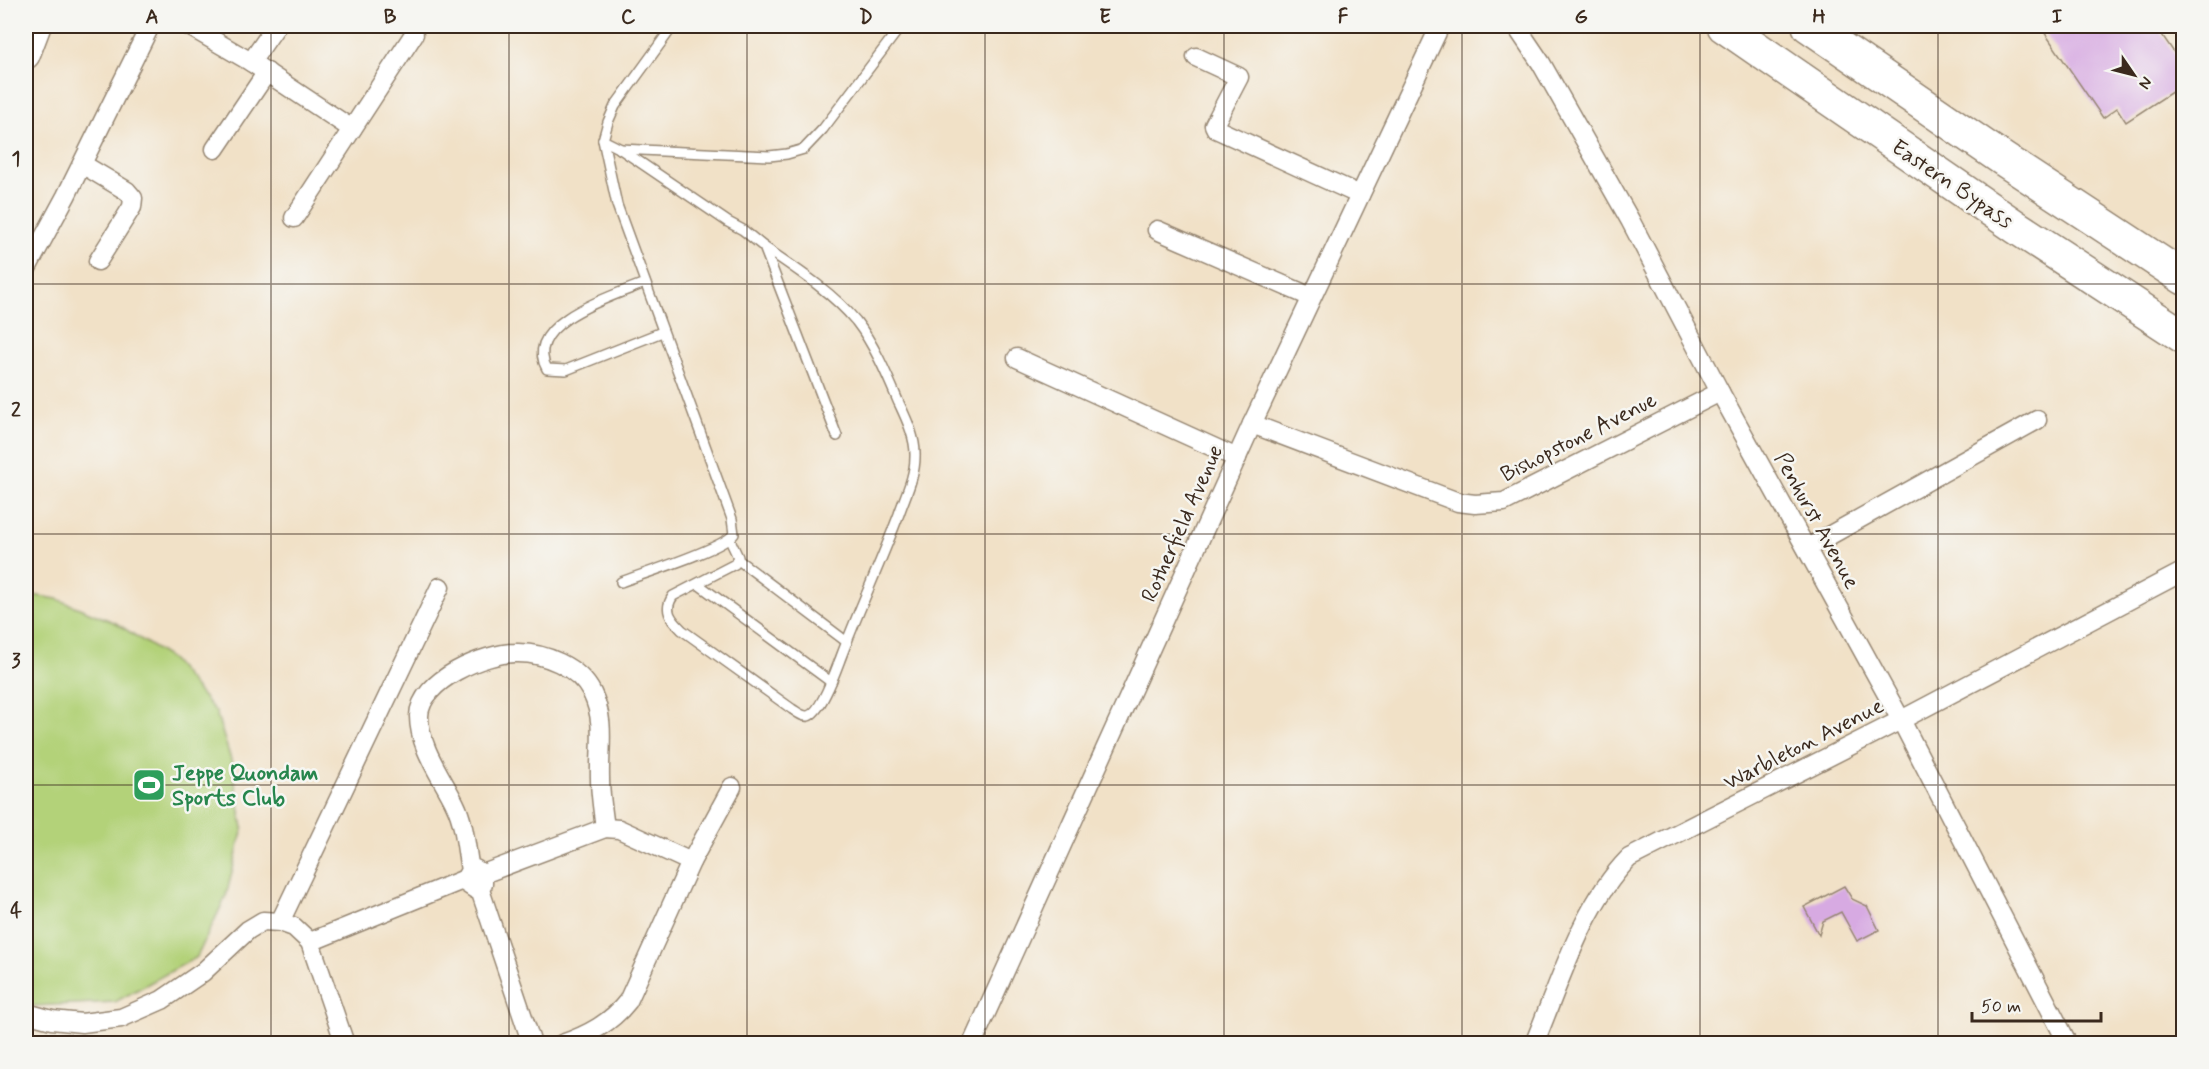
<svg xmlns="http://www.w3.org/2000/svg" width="2209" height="1069" font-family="Mynerve,sans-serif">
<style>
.green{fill:#b3d279;stroke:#777e4c;stroke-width:1.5}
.building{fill:#d7aae2}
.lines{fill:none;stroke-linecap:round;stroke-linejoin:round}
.lane-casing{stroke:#968672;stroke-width:12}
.street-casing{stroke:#968672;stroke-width:21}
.secondary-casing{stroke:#968672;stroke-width:30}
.highway-casing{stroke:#968672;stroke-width:36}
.lane{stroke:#fff;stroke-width:9}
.street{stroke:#fff;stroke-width:18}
.secondary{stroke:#fff;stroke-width:27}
.highway{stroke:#fff;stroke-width:33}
.grid{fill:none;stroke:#3b2a1e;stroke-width:1.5;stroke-opacity:0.55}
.labels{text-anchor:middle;stroke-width:5;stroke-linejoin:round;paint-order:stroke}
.street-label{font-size:22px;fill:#3b2a1e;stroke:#f6f6f2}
.leisure-label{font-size:22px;font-weight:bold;fill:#27864d;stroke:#f6f6f2;text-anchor:start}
.neatline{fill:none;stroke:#3b2a1e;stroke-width:2}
.grid-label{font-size:20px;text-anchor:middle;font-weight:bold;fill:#3b2a1e}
</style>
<rect width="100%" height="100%" fill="#f6f6f2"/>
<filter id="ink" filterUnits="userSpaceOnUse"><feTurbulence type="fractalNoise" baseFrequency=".0167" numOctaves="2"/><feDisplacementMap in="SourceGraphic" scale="12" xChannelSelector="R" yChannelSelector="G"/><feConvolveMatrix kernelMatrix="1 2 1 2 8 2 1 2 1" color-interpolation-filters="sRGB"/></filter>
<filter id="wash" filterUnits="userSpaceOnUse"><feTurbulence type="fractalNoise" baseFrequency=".008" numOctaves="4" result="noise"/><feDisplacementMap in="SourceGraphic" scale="24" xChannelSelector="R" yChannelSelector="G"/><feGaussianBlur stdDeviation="1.35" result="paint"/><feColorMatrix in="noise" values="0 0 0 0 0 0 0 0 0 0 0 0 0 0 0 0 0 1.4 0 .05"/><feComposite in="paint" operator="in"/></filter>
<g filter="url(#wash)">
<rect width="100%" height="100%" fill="#f1e1c7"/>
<polygon class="green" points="26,594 57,599 116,623 171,659 216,712 231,760 243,828 226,896 197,957 115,1002 33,1006 26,1003"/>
<g id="blocks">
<g class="building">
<polygon points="2040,26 2156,26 2184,67 2184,84 2126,122 2117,108 2103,118"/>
<polygon points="1844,886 1852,899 1867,906 1879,930 1857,941 1841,912 1823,921 1819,935 1804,907"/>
</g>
</g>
</g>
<g filter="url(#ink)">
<use href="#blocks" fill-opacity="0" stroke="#968672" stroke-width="1.5"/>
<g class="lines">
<g class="lane-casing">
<g id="lane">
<polyline points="603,140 619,148 728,222 743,230 764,247 837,436"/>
<polyline points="620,149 769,156 787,154 804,149 823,129 901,26"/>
<path d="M645,283C615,295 521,323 547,369L566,370L662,332"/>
<path d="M730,540L738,557L735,564L673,596C663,610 671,619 682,630L792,709C797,712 802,717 808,716C821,713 836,670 841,657C859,609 881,562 899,514C905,496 915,477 915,457C916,438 906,418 898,401C887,375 874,344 856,321C831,291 796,269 764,247"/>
<polyline points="737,559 847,642"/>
<path d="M621,582C642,574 723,549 734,534L732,519L617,205L603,140L608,122L615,106L673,26"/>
<polyline points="698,584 831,682"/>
</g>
</g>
<g class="street-casing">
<g id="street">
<polyline points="189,26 251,62 352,129"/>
<polyline points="1516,26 1541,63 1630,220 1720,392 1901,720 2068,1044"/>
<polyline points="1196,57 1239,77 1214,125 1216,129 1360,195"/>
<polyline points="251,62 276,26"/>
<polyline points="215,149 267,72"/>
<polyline points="82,164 127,191 133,198 132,207 98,261"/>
<polyline points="294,218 414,34"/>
<polyline points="1157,230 1311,297"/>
<polyline points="26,270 66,196 150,26"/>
<polyline points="1017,358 1237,458"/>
<polyline points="1252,424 1458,502 1475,504 1504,502 1720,392"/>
<polyline points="1807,548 2037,420"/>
<path d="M470,870L475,869L483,874V884L475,889L466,883L465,879L470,870C466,849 465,824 455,804C442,777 419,748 419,716C420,680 485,653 515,653C544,652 579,667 592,693C606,721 599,748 600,778C600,794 603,812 605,828"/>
<polyline points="483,874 605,828 619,829 691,862"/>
<polyline points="479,887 532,1044"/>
<polyline points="280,922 440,587"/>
<polyline points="310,942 465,879"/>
<polyline points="26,1013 52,1020 82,1023 121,1018 162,1000 203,972 248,930 263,921 280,922 294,927 310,942 345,1044"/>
<path d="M562,1044C588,1035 611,1023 628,1001L691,862L732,787"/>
<polyline points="972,1044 1252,424 1440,26"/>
<path d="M1534,1044C1560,982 1582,906 1629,858L1901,720L2184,571"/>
</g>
</g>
<g class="secondary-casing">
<polyline id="secondary" points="26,55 37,26"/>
</g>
<g class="highway-casing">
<g id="highway">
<polyline points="1724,26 2016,227 2184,337"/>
<polyline points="1809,26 2003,159 2184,278"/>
</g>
</g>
<use href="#lane" class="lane"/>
<use href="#street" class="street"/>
<use href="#secondary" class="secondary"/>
<use href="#highway" class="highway"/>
</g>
</g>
<path class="grid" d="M271,26V1044M509,26V1044M747,26V1044M985,26V1044M1224,26V1044M1462,26V1044M1700,26V1044M1938,26V1044M26,284H2184M26,534H2184M26,785H2184"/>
<defs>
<g id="stadium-square" transform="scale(1.725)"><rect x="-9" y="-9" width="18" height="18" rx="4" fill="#2e9e5b" stroke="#f6f6f2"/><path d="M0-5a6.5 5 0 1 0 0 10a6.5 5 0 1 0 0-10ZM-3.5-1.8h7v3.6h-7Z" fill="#fff"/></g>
</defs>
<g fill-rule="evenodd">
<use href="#stadium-square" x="149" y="785"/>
</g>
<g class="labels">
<g class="street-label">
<text transform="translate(1953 183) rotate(34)" y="8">Eastern Bypass</text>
<text transform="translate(1578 436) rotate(-27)" y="8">Bishopstone Avenue</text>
<text transform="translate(1818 520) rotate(61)" y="8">Penhurst Avenue</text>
<text transform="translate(1181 523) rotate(-66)" y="8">Rotherfield Avenue</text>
<text transform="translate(1803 743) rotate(-27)" y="8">Warbleton Avenue</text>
</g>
<g class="leisure-label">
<text x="172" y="780">Jeppe Quondam<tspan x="172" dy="25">Sports Club</tspan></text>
</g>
</g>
<rect width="2209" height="1069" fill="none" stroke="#f6f6f2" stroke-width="66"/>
<g transform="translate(2134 75) rotate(125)" stroke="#f6f6f2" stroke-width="4.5" paint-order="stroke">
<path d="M0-4.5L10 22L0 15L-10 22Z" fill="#3b2a1e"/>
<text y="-9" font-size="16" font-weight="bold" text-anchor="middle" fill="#3b2a1e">N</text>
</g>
<path d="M1972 1012v9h129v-9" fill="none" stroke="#3b2a1e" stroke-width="3"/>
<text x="1981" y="1012" font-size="18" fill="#3b2a1e" stroke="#f6f6f2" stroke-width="4.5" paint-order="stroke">50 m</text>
<rect x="33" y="33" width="2143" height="1003" class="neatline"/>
<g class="grid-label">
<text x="152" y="23">A</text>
<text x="390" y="23">B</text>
<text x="628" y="23">C</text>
<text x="866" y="23">D</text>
<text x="1105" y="23">E</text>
<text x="1343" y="23">F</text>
<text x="1581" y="23">G</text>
<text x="1819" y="23">H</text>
<text x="2057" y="23">I</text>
<text x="16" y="165">1</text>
<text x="16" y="416">2</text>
<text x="16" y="667">3</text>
<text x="16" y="917">4</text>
</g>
</svg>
